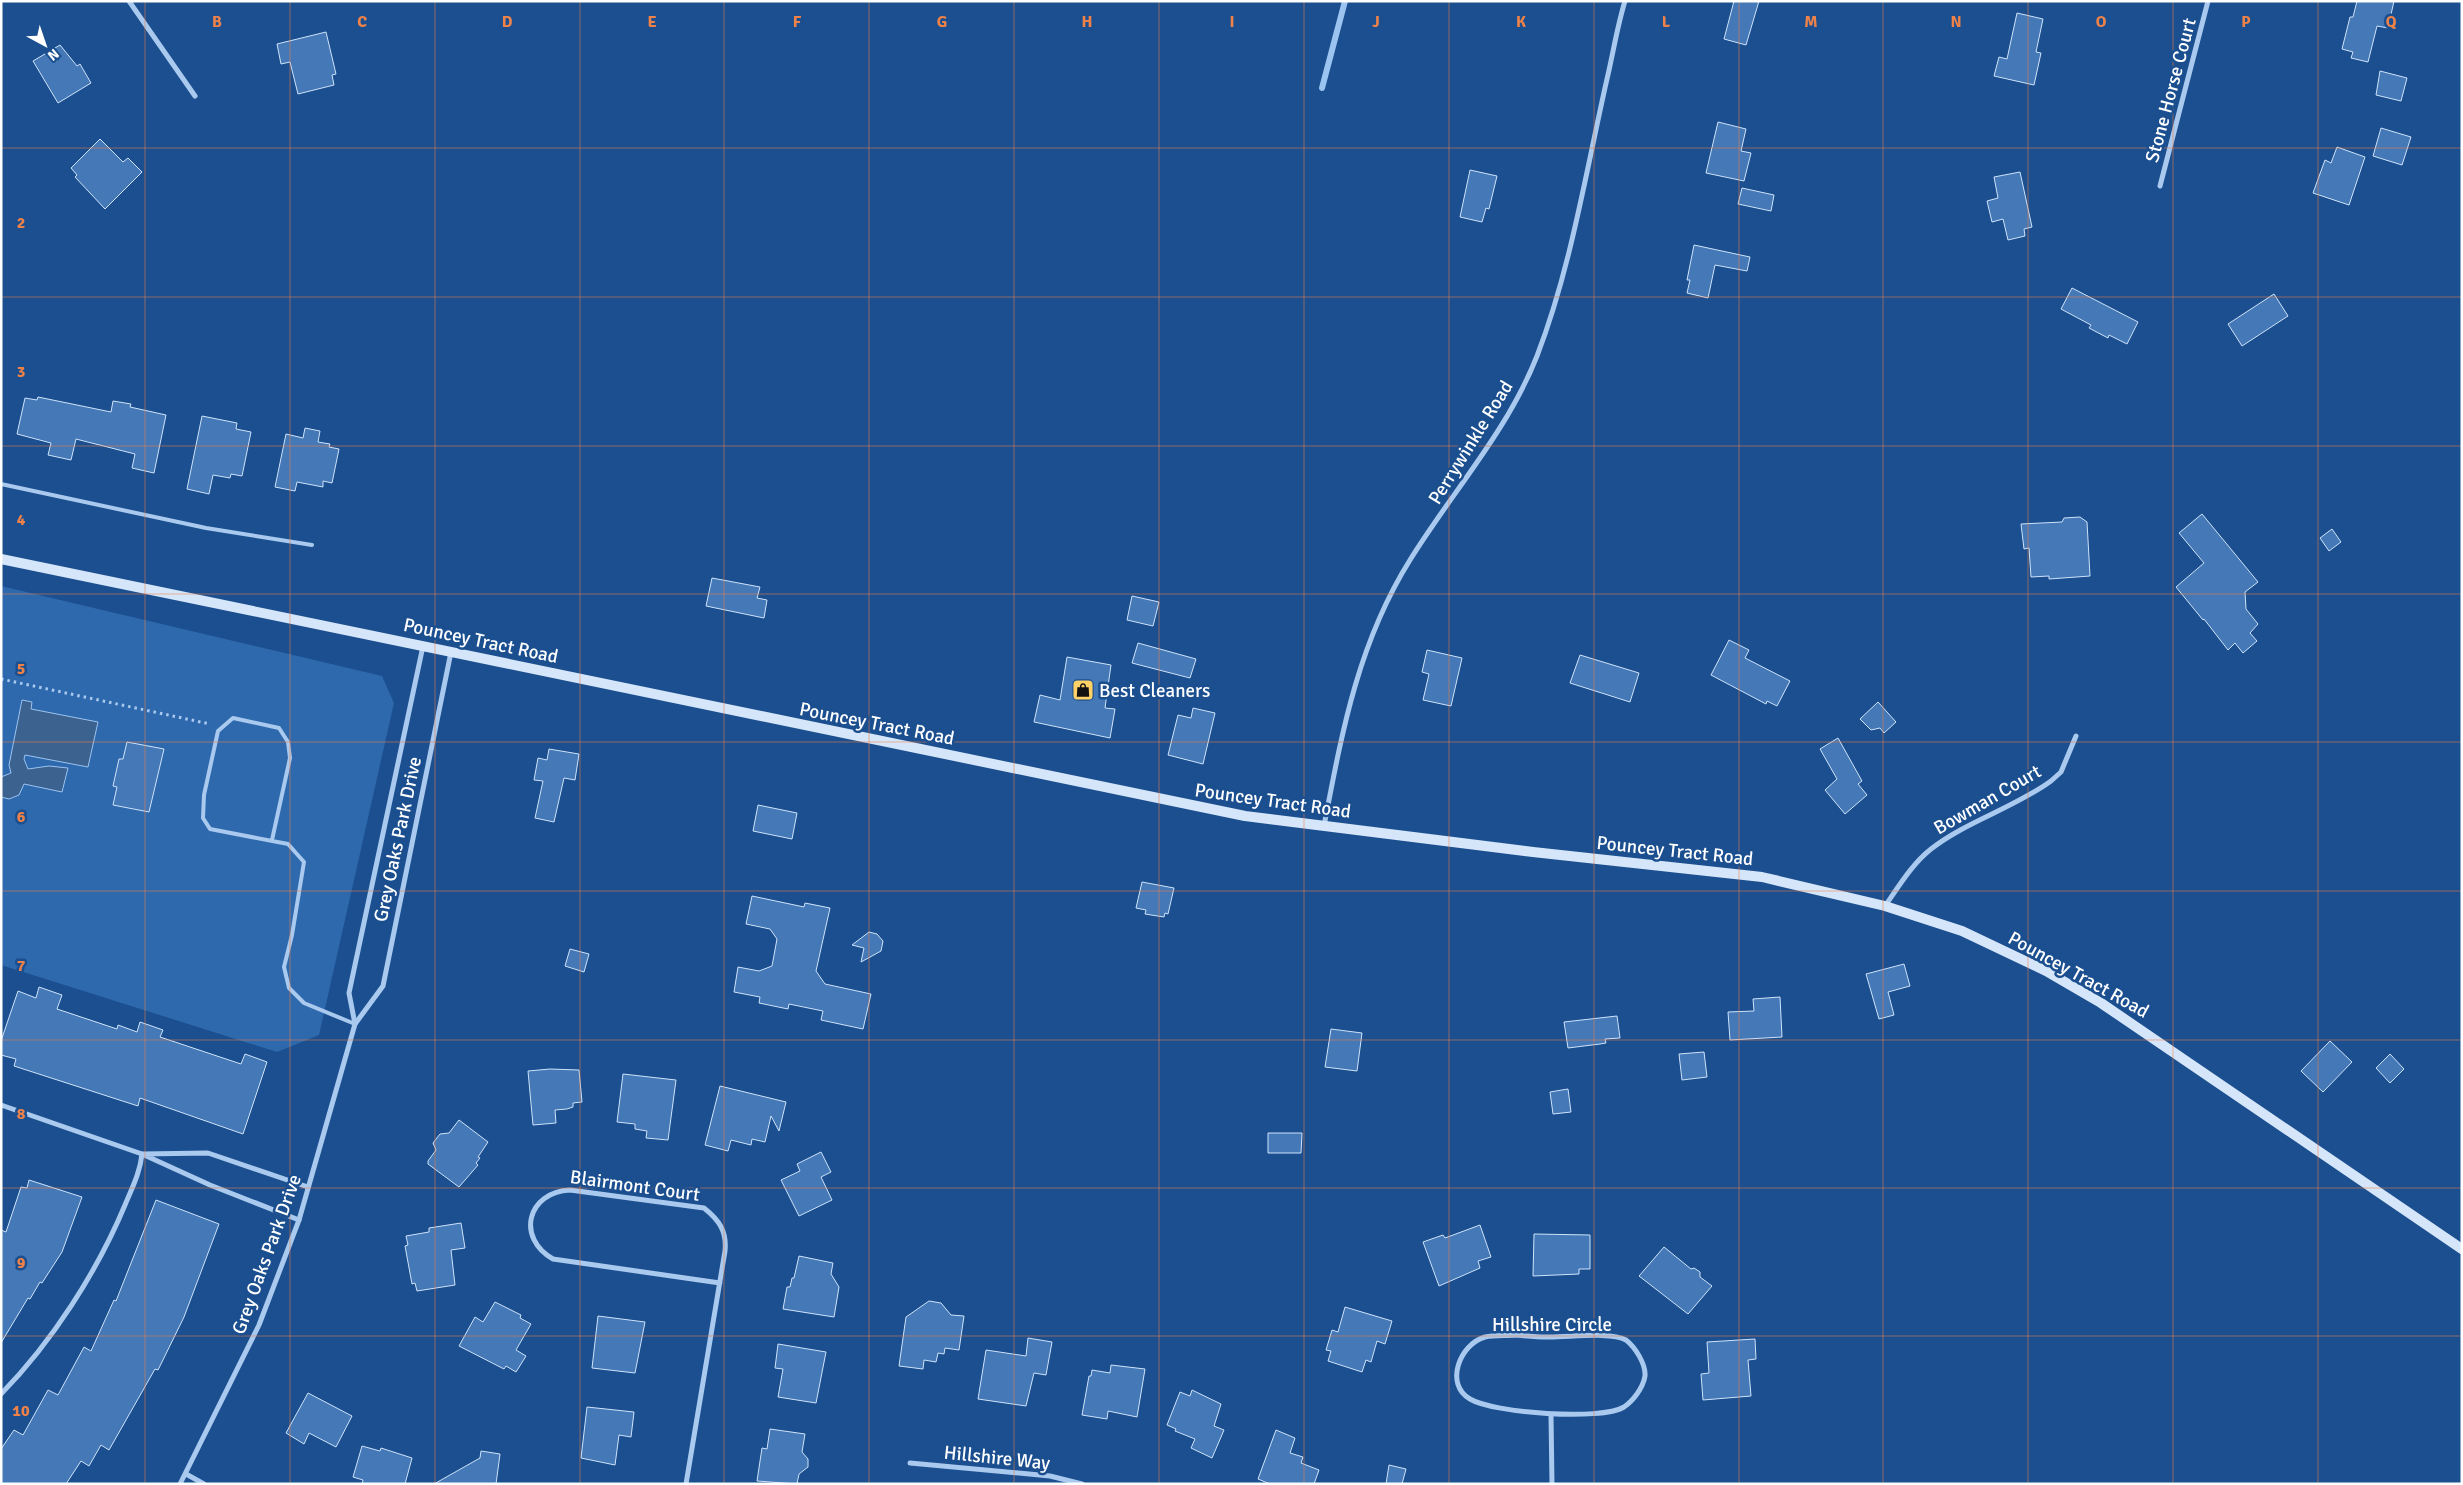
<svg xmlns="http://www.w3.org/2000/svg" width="2463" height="1485" font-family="Signika,sans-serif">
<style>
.green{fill:#2e69ad}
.water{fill:#3c6290;stroke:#9cc4f0}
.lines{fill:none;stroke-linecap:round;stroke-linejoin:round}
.stream{stroke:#9cc4f0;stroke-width:6}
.building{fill:#4478b7;stroke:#cfe3fa}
.path{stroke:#a9c9ee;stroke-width:3;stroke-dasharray:2.5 4;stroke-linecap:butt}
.lane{stroke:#a9c9ee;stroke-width:4}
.street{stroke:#a9c9ee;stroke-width:5}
.secondary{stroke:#d6e6fa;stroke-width:10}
.grid{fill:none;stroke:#ee8249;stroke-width:1;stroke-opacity:0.55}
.labels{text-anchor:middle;stroke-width:5;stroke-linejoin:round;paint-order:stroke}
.street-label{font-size:19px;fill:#fff;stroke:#1b4f8f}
.poi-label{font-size:19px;fill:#fff;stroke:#1b4f8f;text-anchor:start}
.grid-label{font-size:16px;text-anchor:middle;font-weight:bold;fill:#ee8249;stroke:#1b4f8f;stroke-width:5;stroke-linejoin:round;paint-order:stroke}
</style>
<rect width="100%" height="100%" fill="#1b4f8f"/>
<polygon class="green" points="1,586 382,676 394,703 319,1035 277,1052 1,965"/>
<polygon class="water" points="22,700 32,702 31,709 98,722 88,767 25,755 24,759 28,769 49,766 68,768 62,792 24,784 19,795 9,799 1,797 1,777 11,773 9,765"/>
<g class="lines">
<polyline class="stream" points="1322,88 1345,1"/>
</g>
<g class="building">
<polygon points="1734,1 1759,1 1746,45 1724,39"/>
<polygon points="2357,1 2394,1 2388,28 2377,26 2368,62 2351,58 2353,52 2342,49 2350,17 2353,17"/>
<polygon points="2017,13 2043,19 2036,52 2041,53 2034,85 1994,76 1999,57 2007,59"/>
<polygon points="326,32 336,74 332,75 334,85 298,94 290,62 281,64 277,44"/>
<polygon points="60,45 77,66 80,64 91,83 58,103 33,61"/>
<polygon points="2380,71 2407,78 2401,101 2376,95"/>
<polygon points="1718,122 1746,129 1741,151 1751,153 1744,181 1706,173"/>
<polygon points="2381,128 2411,137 2402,165 2373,156"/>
<polygon points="100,139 123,162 128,158 142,172 105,209 75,177 77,175 71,168"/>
<polygon points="2337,147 2365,157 2349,205 2313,193 2325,160 2331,163"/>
<polygon points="1470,170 1497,176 1489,209 1486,208 1482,222 1460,217"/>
<polygon points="2020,172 2032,227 2024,229 2025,236 2008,240 2003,219 1992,222 1987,201 1998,198 1994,177"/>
<polygon points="1742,188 1774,195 1771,211 1738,204"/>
<polygon points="1694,245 1750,257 1747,271 1715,265 1708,298 1687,293 1690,280 1687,280"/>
<polygon points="2072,288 2138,322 2127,344 2109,335 2108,338 2089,328 2091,325 2061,309"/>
<polygon points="2274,294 2288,316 2242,346 2228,324"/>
<polygon points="38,397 111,412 113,401 131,404 130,407 166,415 154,473 132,468 135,454 76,439 71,460 48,455 51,443 17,434 25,398 37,400"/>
<polygon points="202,416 237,423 236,429 251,432 242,476 231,474 230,478 213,475 209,494 187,489"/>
<polygon points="305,428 320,431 318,442 330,444 329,447 339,449 332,483 323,481 323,487 297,482 295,491 275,487 286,434 303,438"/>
<polygon points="2202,514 2258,582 2245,592 2246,609 2258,624 2250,633 2257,641 2243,653 2235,643 2228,650 2204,619 2203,620 2176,587 2204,563 2179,533"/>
<polygon points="2080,517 2087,522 2090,576 2049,579 2049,576 2031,577 2029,548 2024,549 2021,524 2062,522 2064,518"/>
<polygon points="2332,529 2341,542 2329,551 2320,538"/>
<polygon points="712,578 760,587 757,598 767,600 764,618 706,606"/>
<polygon points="1132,596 1159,602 1153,626 1127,620"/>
<polygon points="1729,640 1749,650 1745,658 1790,681 1777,706 1767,701 1766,704 1711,675"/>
<polygon points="1138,643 1196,659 1190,678 1132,663"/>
<polygon points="1427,650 1462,658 1451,706 1423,700 1429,674 1422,672"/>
<polygon points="1580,655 1639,673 1630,702 1570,683"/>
<polygon points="1067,657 1111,665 1105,708 1115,709 1110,738 1034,722 1040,695 1060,700"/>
<polygon points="1878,702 1896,722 1884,733 1880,728 1871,730 1860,719"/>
<polygon points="1193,708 1215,713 1203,764 1168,755 1178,715 1191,718"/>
<polygon points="1838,738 1862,781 1858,784 1867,795 1845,814 1825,790 1837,779 1820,749"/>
<polygon points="127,742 164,749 149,812 113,805 117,787 113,786 119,759 123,759"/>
<polygon points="549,749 579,754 575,780 564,778 554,822 535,818 543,781 534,780 538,758 547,760"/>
<polygon points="758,805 797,813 792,839 753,831"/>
<polygon points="1142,882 1174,888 1168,914 1165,913 1164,917 1145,914 1146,910 1136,908"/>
<polygon points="752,896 804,907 805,903 830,908 816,971 825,984 871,994 863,1029 821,1020 823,1011 789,1004 788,1009 759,1003 760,997 734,992 738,967 759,971 772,966 777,939 770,929 746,924"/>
<polygon points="869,932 877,934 883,941 881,951 861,962 864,948 852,945"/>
<polygon points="570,949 589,954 584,972 565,966"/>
<polygon points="1904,964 1910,986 1888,992 1894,1015 1879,1019 1866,974"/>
<polygon points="39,987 62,995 57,1009 117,1029 118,1025 137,1032 140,1022 163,1030 160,1037 241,1064 245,1054 267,1062 243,1134 140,1098 138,1106 14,1066 16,1059 1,1055 1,1041 18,991 36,998"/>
<polygon points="1780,997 1782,1037 1730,1040 1728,1012 1754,1011 1753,999"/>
<polygon points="1617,1016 1620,1038 1605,1039 1606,1043 1600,1044 1568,1048 1564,1022"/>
<polygon points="1331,1029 1362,1033 1357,1071 1325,1067"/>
<polygon points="2330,1041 2352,1062 2323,1092 2301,1071"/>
<polygon points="1704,1052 1707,1077 1682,1080 1679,1054"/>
<polygon points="2390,1054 2404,1069 2390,1083 2376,1068"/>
<polygon points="550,1069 579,1070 582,1102 573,1103 573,1107 567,1109 555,1110 556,1123 533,1125 528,1071"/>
<polygon points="623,1074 676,1080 668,1140 646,1138 647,1131 635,1129 635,1124 617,1122"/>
<polygon points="720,1086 786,1102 779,1131 771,1116 765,1142 752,1139 751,1145 731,1140 728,1151 705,1145"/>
<polygon points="1568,1089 1571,1112 1553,1114 1550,1092"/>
<polygon points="459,1120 488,1142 478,1157 480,1158 476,1163 478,1165 459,1187 428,1164 428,1161 436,1150 433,1143 440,1134 449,1133"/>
<polygon points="1268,1133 1302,1133 1301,1153 1268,1153"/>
<polygon points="821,1152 831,1172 821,1177 832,1200 799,1216 781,1180 800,1171 797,1164"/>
<polygon points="29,1180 82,1197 62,1252 42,1283 40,1282 30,1299 28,1298 1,1343 1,1230 6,1232 21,1187 27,1188"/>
<polygon points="156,1200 219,1224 184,1317 158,1370 155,1369 109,1450 101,1445 89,1466 81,1461 66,1484 1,1484 1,1449 14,1430 23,1435 48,1390 58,1395 84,1347 91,1351 114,1300 116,1301"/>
<polygon points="461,1223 465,1248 451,1250 455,1285 417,1291 415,1283 412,1284 405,1246 408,1245 406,1236 429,1232 429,1228"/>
<polygon points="1480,1225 1491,1257 1478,1261 1480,1268 1439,1286 1423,1242 1443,1235 1445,1238"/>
<polygon points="1534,1234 1590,1235 1590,1269 1579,1269 1579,1274 1533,1276"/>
<polygon points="1664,1247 1691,1269 1694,1268 1700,1272 1700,1277 1712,1286 1688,1314 1639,1276"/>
<polygon points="799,1256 833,1263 831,1274 839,1287 834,1317 783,1309 787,1287 790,1287 792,1278 794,1278"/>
<polygon points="929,1301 941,1303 951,1315 964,1316 959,1350 945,1348 944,1354 938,1353 936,1362 924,1360 923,1369 899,1366 906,1317"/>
<polygon points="495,1302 521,1315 520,1318 531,1324 516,1350 526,1356 516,1372 506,1366 504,1369 459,1346 475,1317 483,1322"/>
<polygon points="1345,1307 1392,1321 1385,1344 1377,1341 1371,1362 1366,1360 1362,1372 1328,1361 1331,1351 1326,1350 1332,1330 1338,1332"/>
<polygon points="598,1316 645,1322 635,1373 592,1368"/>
<polygon points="1028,1338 1052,1342 1046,1375 1034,1373 1026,1406 978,1399 986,1350 1026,1356"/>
<polygon points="1755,1339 1756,1359 1748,1360 1751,1396 1703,1400 1701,1374 1709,1373 1707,1342"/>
<polygon points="778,1344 826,1352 816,1403 778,1397 783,1369 775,1368"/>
<polygon points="1111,1365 1145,1369 1137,1417 1108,1411 1107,1419 1082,1415 1089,1376 1091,1376 1092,1370 1110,1373"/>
<polygon points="1192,1390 1221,1404 1214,1426 1224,1430 1212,1458 1191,1448 1195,1439 1175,1431 1176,1429 1167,1425 1180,1392 1190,1396"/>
<polygon points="308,1393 352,1416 336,1447 309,1433 304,1444 286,1433"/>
<polygon points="587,1407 634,1412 631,1437 619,1435 615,1465 581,1458"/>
<polygon points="770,1429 805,1434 802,1452 808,1459 808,1467 799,1474 797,1484 757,1481 762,1448 767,1449"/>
<polygon points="1276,1430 1295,1438 1290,1453 1303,1457 1301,1463 1319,1470 1314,1484 1270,1484 1258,1479"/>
<polygon points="362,1446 380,1451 381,1448 412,1458 405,1484 362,1484 363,1480 353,1477"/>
<polygon points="481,1451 500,1454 496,1484 434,1484 480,1458"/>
<polygon points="1389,1465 1406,1469 1402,1484 1386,1484"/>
</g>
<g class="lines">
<polyline class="path" points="1,679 210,724"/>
<g class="lane">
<polyline points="1,484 206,528 312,545"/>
<polyline points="272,840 290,758 288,742 279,728 233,718 218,731 204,795 203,818 210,829 288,844 304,862 292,935 284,967 289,988 304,1003 355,1024"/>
</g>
<g class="street">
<polyline points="129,1 195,96"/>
<polyline points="2160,186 2208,1"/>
<path d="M1324,826C1342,732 1358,643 1410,560C1452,492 1507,432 1537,356C1571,268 1586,171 1607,79C1613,54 1617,27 1625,1"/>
<path d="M1885,906C1899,886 1912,864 1931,849C1967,821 2014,808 2051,781L2061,772L2076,736"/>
<polyline points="355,1024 349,993 423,646"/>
<path d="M1,1105L142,1154C140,1173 132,1188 125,1205C97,1272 52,1342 1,1394"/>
<polyline points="299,1220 210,1185 142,1154 208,1153 308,1187"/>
<path d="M1516,1335C1526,1336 1536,1337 1546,1337C1565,1338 1610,1331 1626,1340C1635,1347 1646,1364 1645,1376C1643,1388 1633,1401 1624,1407C1601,1421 1493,1413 1470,1399C1444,1384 1460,1344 1485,1337C1495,1335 1506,1336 1516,1335Z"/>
<polyline points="1551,1415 1552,1484"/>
<polyline points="910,1463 1050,1476 1082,1484"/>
<polyline points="186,1474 204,1484"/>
<polyline points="180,1484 259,1325 299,1220 355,1024 383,986 451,652"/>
<path d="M686,1484L725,1251C727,1231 719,1220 704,1208L570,1190C527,1192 516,1238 553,1259L720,1283"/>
</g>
<polyline class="secondary" points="1,559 1245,816 1533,852 1762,877 1885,906 1962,931 2046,971 2101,1003 2462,1249"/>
</g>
<path class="grid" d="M145,1V1484M290,1V1484M435,1V1484M580,1V1484M724,1V1484M869,1V1484M1014,1V1484M1159,1V1484M1304,1V1484M1449,1V1484M1594,1V1484M1739,1V1484M1883,1V1484M2028,1V1484M2173,1V1484M2318,1V1484M1,148H2462M1,297H2462M1,446H2462M1,594H2462M1,742H2462M1,891H2462M1,1040H2462M1,1188H2462M1,1336H2462"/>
<defs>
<g id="shop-square" transform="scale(1.125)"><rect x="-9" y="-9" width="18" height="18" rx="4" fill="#ffd166" stroke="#1b4f8f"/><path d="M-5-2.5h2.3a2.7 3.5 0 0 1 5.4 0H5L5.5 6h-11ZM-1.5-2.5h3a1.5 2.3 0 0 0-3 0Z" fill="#111"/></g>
</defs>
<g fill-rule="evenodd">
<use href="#shop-square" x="1083" y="690"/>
</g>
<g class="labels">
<g class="street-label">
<text transform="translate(2170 90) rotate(-75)" y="7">Stone Horse Court</text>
<text transform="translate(1470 442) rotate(-58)" y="7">Perrywinkle Road</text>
<text transform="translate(481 640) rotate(12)" y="7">Pouncey Tract Road</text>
<text transform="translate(877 723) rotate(11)" y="7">Pouncey Tract Road</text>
<text transform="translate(1987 799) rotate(-30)" y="7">Bowman Court</text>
<text transform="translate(1273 800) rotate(8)" y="7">Pouncey Tract Road</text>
<text transform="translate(397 839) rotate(-78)" y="7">Grey Oaks Park Drive</text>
<text transform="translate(1675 850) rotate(6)" y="7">Pouncey Tract Road</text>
<text transform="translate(2079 974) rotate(29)" y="7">Pouncey Tract Road</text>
<text transform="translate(635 1185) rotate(8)" y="7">Blairmont Court</text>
<text transform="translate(266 1254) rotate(-70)" y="7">Grey Oaks Park Drive</text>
<text x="1552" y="1331">Hillshire Circle</text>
<text transform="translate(997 1457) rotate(6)" y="7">Hillshire Way</text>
</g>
<g class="poi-label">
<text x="1099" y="697">Best Cleaners</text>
</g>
</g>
<g class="grid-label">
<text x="217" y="27">B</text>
<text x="362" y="27">C</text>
<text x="507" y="27">D</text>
<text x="652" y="27">E</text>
<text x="797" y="27">F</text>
<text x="942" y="27">G</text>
<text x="1087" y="27">H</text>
<text x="1232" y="27">I</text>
<text x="1376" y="27">J</text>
<text x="1521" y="27">K</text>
<text x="1666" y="27">L</text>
<text x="1811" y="27">M</text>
<text x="1956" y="27">N</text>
<text x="2101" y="27">O</text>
<text x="2246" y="27">P</text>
<text x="2391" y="27">Q</text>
<text x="21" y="228">2</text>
<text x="21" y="377">3</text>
<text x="21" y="525">4</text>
<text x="21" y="674">5</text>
<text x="21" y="822">6</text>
<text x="21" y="971">7</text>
<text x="21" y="1119">8</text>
<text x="21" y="1268">9</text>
<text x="21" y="1416">10</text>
</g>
<rect width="2463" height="1485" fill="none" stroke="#ffffff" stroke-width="5"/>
<g transform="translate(45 45) rotate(140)" stroke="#1b4f8f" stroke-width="4" paint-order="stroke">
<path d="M0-4L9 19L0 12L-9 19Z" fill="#ffffff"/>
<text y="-8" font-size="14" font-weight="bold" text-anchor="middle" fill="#ffffff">N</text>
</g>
</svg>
